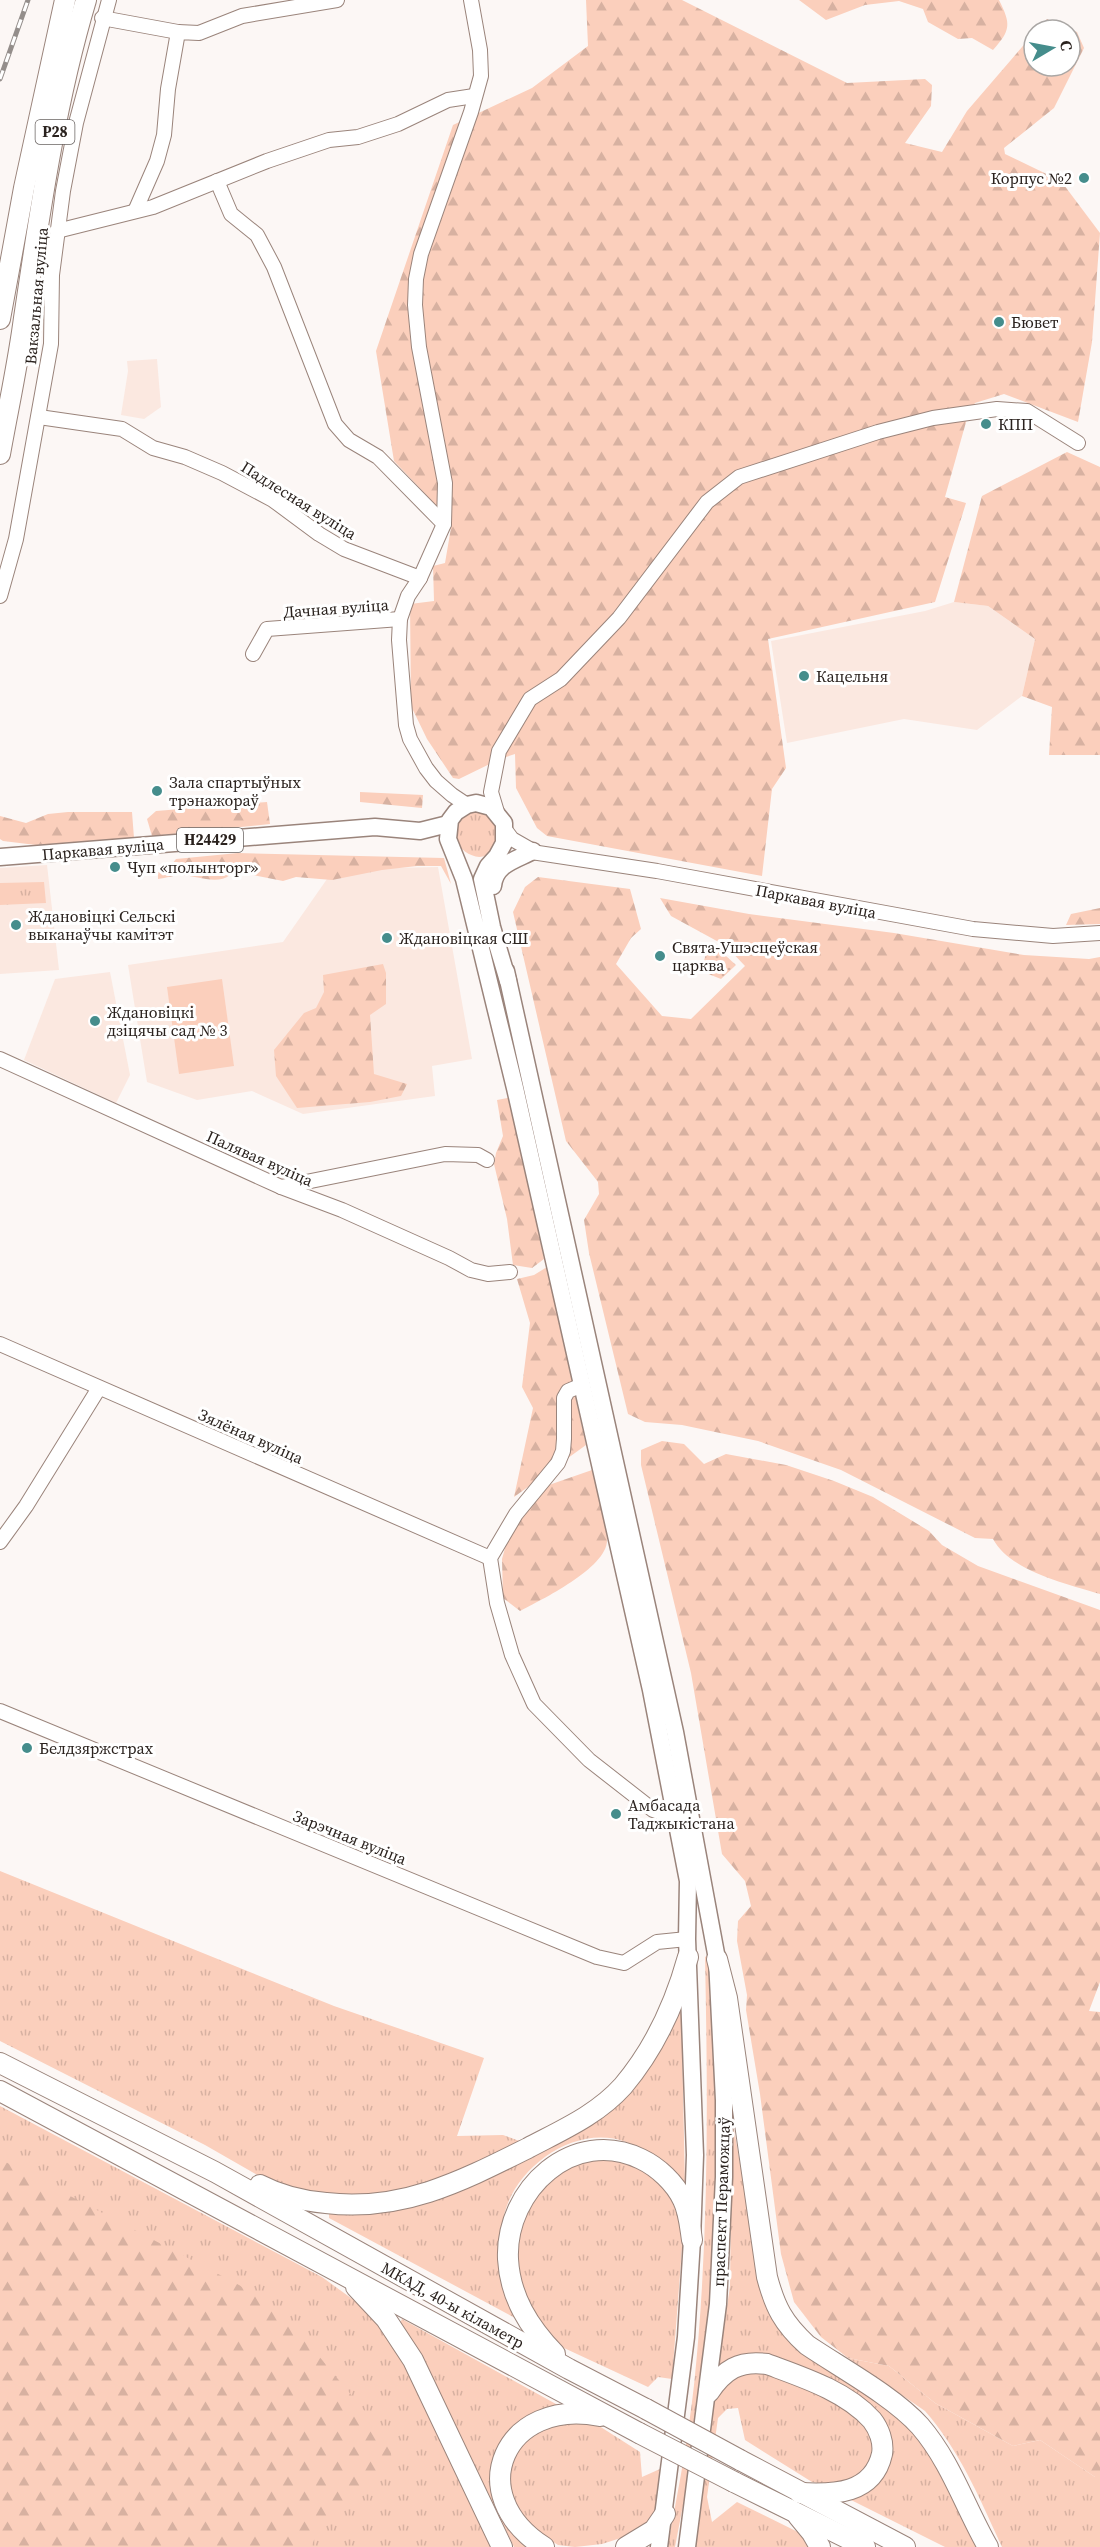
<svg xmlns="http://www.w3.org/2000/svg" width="1100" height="2547" font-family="'Source Serif 4',serif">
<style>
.built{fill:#fbe8e0}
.grass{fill:url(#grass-tufts)}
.forest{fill:url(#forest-firs)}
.park{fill:url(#park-dots)}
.pitch{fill:#fbcfbc}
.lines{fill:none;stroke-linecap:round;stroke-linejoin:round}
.minor-casing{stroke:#9a847b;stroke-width:16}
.major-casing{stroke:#9a847b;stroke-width:19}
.highway-casing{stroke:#9a847b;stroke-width:22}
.minor{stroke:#fff;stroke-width:14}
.major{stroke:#fff;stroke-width:16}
.highway{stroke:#fff;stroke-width:20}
.rail-casing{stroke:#948e8b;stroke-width:5}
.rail{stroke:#fff;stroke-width:3;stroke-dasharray:9;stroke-linecap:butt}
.highway-bridge-casing{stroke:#9a847b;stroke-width:22;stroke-linecap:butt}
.highway-bridge{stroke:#fff;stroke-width:20}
.poi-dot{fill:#458d8c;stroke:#fff;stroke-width:2}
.labels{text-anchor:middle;stroke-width:6;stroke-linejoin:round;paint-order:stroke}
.shield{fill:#fff;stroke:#6a6462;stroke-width:1.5}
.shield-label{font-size:15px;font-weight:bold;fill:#2a221e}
.poi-label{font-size:16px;fill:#2a221e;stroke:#fff;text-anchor:start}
.street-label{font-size:16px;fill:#2a221e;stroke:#fff}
</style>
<defs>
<pattern id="grass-tufts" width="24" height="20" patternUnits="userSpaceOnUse" patternTransform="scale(1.5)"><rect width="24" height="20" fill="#fbcfbc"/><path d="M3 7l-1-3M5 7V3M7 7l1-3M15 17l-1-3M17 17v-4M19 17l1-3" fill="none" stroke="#d7b1a1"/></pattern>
<pattern id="forest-firs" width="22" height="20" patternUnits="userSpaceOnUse" patternTransform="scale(1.5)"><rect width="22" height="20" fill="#fbcfbc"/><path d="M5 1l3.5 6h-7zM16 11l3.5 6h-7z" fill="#d7b1a1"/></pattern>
<pattern id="park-dots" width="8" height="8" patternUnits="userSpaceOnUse" patternTransform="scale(1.5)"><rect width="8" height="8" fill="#fbcfbc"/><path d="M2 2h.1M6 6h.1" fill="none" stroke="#d7b1a1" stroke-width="1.8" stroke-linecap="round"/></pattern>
</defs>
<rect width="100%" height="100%" fill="#fcf7f5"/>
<g class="built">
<polygon points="157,359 161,407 144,419 121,415 128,371 127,361"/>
<polygon points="954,602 988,606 1035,639 1022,696 977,730 904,719 787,743 771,641 925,611"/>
<polygon points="47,865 59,970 0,974 0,868"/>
<polygon points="438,867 472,1059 432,1066 435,1096 303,1114 252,1091 197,1100 147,1082 128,965 283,942 334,869"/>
<polygon points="110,972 130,1075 116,1103 24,1060 55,979"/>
</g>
<g class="grass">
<path d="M486,810L501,832C498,837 497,845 493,849C481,866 462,852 454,840L456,820L466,811Z"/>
<polygon points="44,882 46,903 0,905 0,883"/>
<polygon points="0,1871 334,2006 484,2058 457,2136 503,2135 522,2142 415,2190 328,2199 266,2180 205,2145 0,2041"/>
<path d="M709,1954C711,2004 715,2054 716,2104C718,2197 713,2293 703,2385C697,2439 685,2494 675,2547H667C678,2494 688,2439 694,2385C709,2242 708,2100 705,1957Z"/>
<path d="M681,1994L685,2186C667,2170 649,2150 626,2142C573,2122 506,2172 502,2228C502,2236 505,2246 506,2255C510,2276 513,2298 517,2319L329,2218V2213L377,2211L593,2119Z"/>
<polygon points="0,2106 322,2277 373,2314 402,2351 492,2547 0,2547"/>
<polygon points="732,2118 756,2253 772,2313 895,2411 916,2429 981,2547 945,2547 843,2496 888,2447 810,2374 718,2369 730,2286"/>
<path d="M596,2154C611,2159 631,2163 645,2171C672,2186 682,2220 682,2248L672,2379L658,2377L648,2387L564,2348L545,2335L512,2274L523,2201L579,2156Z"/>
<polygon points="402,2319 565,2409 496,2458 533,2547 514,2547 425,2363 400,2323"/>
<path d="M848,2358L889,2366L935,2403L1013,2446L1040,2440L1095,2477H1100V2547H1002C980,2499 960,2451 925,2411Z"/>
<polygon points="750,2367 832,2397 874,2430 875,2458 859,2480 831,2485 812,2482 745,2440 738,2408 727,2409 718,2418 707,2497 712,2522 737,2502 802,2534 814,2547 693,2547 716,2391"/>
<polygon points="675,2380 657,2506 652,2519 643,2527 624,2537 602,2544 575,2547 558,2545 530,2527 508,2489 511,2456 521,2443 552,2423 596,2424 640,2452 642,2477 660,2469"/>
</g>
<g class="forest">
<polygon points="586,0 682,0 847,83 925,79 932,85 931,106 905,143 942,152 967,111 1034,33 1034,66 1070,66 1070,30 1037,30 1047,19 1077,32 1084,48 1054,108 1004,148 1005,154 1061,181 1100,233 1092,342 1078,422 1004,394 975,403 968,415 945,497 966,503 935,602 768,639 786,768 772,789 762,876 547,836 537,828 516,788 515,754 500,759 459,779 453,778 427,739 411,706 410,604 434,601 433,566 445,563 452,522 394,461 376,351 453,125 532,88 588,46"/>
<path d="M799,0H999C1011,24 1011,30 993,50L972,38L958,39L928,22L923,9L899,1L865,5L826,20Z"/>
<polygon points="1067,452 1100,467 1100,755 1049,755 1052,707 1022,696 1035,639 988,606 954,602 982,496"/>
<polygon points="360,792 423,795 422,808 360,802"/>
<polygon points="267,802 270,824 152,836 147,819 156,811"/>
<polygon points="68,812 132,812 134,838 36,845 3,841 0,839 0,816 26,823 48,814"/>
<path d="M238,853L444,858L451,884L441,866H417L382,870L332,880L296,877L283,881L253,875H230C218,885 196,876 182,875C175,875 166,878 158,879V872L168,869L176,859Z"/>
<path d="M538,877L630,889L641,929L631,938L616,964L662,1016L691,1019L745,966L726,946L671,916L660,898L749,914L894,933L1024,955L1089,959L1100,957V1594C1067,1584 1010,1571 993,1539L975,1538L841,1470L758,1441L682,1425L645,1422L628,1414L589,1253L584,1220L599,1194L598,1182L566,1141L513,912L525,887Z"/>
<polygon points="1100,908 1100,924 1066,925 1071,914"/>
<polygon points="383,964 386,973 386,1004 370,1015 374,1074 407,1084 401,1096 370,1102 297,1108 276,1076 274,1050 304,1013 316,1008 324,992 323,975"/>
<polygon points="513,1097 544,1259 532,1268 513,1265 507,1219 494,1164 496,1153 503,1136 497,1100"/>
<polygon points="547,1267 586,1445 514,1497 533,1408 522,1387 530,1323 517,1279 534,1275"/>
<polygon points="662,1441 684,1444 704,1464 726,1454 786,1465 834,1481 873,1497 929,1531 942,1545 978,1566 1100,1610 1100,1982 1089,2011 1100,2012 1100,2477 1095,2477 1040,2440 1013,2446 935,2403 889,2366 848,2358 821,2337 794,2302 781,2254 760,2094 746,2010 747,1995 737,1941 738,1921 751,1906 745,1881 722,1854 691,1673 641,1465 641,1450"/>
<path d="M592,1470C597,1492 606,1516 607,1539C609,1567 541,1600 520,1611L503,1598L502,1559L513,1520L546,1486Z"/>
<polygon points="0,2159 239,2285 275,2308 298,2331 387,2438 390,2444 392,2463 320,2526 311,2547 0,2547"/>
</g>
<polygon class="park" points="717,948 736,965 721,979 701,971 706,954"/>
<polygon class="pitch" points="222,979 234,1066 179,1074 167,987"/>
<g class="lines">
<g class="minor-casing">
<g id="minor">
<polyline points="102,18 178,32"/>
<polyline points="217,181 231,214 257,235 274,267 335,424 349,440 378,457 444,524"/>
<polyline points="136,209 157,161 164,135 168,89 178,32 199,33 242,16 337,0"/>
<polyline points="57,231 153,207 267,161 329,140 358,137 398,124 448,100 474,96"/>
<polyline points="39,417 122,429 153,448 185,457 222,473 273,500 319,534 344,549 420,578"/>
<polyline points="0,596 16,539 51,344 52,275 63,191 76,123 109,0"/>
<polyline points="253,654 267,629 400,619"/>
<polyline points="467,805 452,795 436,781 426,768 410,739 406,725 399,640 400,619 408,596 420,578 444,524 445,483 419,347 415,305 416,279 421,254 471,112 481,76 480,50 471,0"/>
<polyline points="497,812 491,792 499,751 530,699 561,679 619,618 707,502 739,477 878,432 933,418 997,409 1027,411 1078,443"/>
<polyline points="506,831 512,839 533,851"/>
<polyline points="525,851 657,871 973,929 1053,936 1100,933"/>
<polyline points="0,1059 281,1187 342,1210 449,1258 471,1270 488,1274 510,1272"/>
<polyline points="281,1187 445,1154 478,1155 487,1160"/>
<polyline points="0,1344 490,1558"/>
<polyline points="582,1385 568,1391 564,1398 564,1439 563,1451 558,1463 516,1514 490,1558 497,1603 512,1655 534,1704 589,1760 653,1810 667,1815 677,1814"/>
<polyline points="0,1542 26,1506 99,1388"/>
<polyline points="0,1711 597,1957 624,1963 657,1942 687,1939"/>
</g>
</g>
<g class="major-casing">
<g id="major">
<polyline points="0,857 375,827 420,831 448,824"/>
<path d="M493,886C495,864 516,860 533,851"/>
<polyline points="506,971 675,1732 717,1959 724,2100 724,2177 718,2304 687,2547"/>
<polyline points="508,981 492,927 482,879 488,866 497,856 504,843 504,823 491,807 476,803 467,805 456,812 450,820 448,839 464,879 515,1088 651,1690 688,1881 687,1939 695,2155 692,2240 686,2337 659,2547"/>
</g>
</g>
<g class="highway-casing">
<g id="highway">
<polyline points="0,319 24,188 65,0"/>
<path d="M0,454C8,409 18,364 24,318C40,211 55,104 86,0"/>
<path d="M717,1959L727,1998L767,2277C775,2307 783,2323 807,2345C841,2368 893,2396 920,2426C951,2462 965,2507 988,2547"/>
<polyline points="0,2063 215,2172 569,2369 646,2409"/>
<polyline points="0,2091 639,2433"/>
<path d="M260,2185C281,2196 303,2201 326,2203C402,2212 462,2181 528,2148C562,2130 597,2115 623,2086C655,2048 675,2004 688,1957"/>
<polyline points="356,2287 386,2319 413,2360 502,2547"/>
<path d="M555,2354C529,2327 510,2297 508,2259C505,2189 574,2126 641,2159C658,2167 675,2183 683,2200C689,2212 690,2227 692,2240"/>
<path d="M709,2392C724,2370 739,2360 767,2364C802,2377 846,2391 872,2420C879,2429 884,2442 882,2454C873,2494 834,2495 800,2493"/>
<polyline points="740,2460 905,2547"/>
<polyline points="734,2482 865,2547"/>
<polyline points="798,2516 812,2533 820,2547"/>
<path d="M544,2547C461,2494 505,2397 600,2416"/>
<polyline points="626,2547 654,2530 665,2514"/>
</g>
</g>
<use href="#minor" class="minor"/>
<use href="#major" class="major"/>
<use href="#highway" class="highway"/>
<g class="rail-casing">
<polyline id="rail" points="0,79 28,0"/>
</g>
<use href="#rail" class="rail"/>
<g class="highway-bridge-casing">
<g id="highway-bridge">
<polyline points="646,2409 740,2460"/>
<polyline points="639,2433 734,2482"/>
</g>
</g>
<use href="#highway-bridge" class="highway-bridge"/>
</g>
<g class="poi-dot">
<circle cx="1084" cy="178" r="6"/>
<circle cx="999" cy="322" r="6"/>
<circle cx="986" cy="424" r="6"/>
<circle cx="804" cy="676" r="6"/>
<circle cx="157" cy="791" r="6"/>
<circle cx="115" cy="867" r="6"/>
<circle cx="16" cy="925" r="6"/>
<circle cx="387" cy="938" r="6"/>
<circle cx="660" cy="956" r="6"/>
<circle cx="95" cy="1021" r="6"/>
<circle cx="27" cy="1748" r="6"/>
<circle cx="616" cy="1814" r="6"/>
</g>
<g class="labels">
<g class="shield">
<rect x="35.5" y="120" width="39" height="24" rx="4.5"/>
<rect x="177" y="828" width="66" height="24" rx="4.5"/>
</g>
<g class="shield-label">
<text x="55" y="137">Р28</text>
<text x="210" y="845">Н24429</text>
</g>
<g class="poi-label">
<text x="1072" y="184" text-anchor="end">Корпус №2</text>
<text x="1011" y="328">Бювет</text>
<text x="998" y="430">КПП</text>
<text x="816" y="682">Кацельня</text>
<text x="169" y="788">Зала спартыўных<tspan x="169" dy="18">трэнажораў</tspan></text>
<text x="127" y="873">Чуп «полынторг»</text>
<text x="28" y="922">Ждановіцкі Сельскі<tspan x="28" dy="18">выканаўчы камітэт</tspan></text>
<text x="399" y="944">Ждановіцкая СШ</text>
<text x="672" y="953">Свята-Ушэсцеўская<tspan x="672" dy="18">царква</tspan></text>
<text x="107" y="1018">Ждановіцкі<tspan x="107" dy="18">дзіцячы сад № 3</tspan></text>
<text x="39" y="1754">Белдзяржстрах</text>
<text x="628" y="1811">Амбасада<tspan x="628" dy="18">Таджыкістана</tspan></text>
</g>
<g class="street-label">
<text transform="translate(36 296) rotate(-85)" y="6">Вакзальная вуліца</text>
<text transform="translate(299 500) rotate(32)" y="6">Падлесная вуліца</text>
<text transform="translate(336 608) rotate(-4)" y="6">Дачная вуліца</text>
<text transform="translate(103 849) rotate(-5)" y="6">Паркавая вуліца</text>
<text transform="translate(816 901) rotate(11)" y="6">Паркавая вуліца</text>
<text transform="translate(260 1158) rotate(24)" y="6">Палявая вуліца</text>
<text transform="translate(251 1436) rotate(24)" y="6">Зялёная вуліца</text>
<text transform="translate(350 1837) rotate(22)" y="6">Зарэчная вуліца</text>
<text transform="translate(721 2202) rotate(-88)" y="6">праспект Пераможцаў</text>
<text transform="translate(453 2305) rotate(29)" y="6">МКАД, 40-ы кіламетр</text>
</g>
</g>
<g transform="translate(1052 48) rotate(80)"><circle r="28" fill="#ffffff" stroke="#aaa7a5" stroke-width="1.5"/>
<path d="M0-4.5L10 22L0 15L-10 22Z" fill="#458d8c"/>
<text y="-9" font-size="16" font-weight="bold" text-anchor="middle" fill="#2a221e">С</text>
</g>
</svg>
